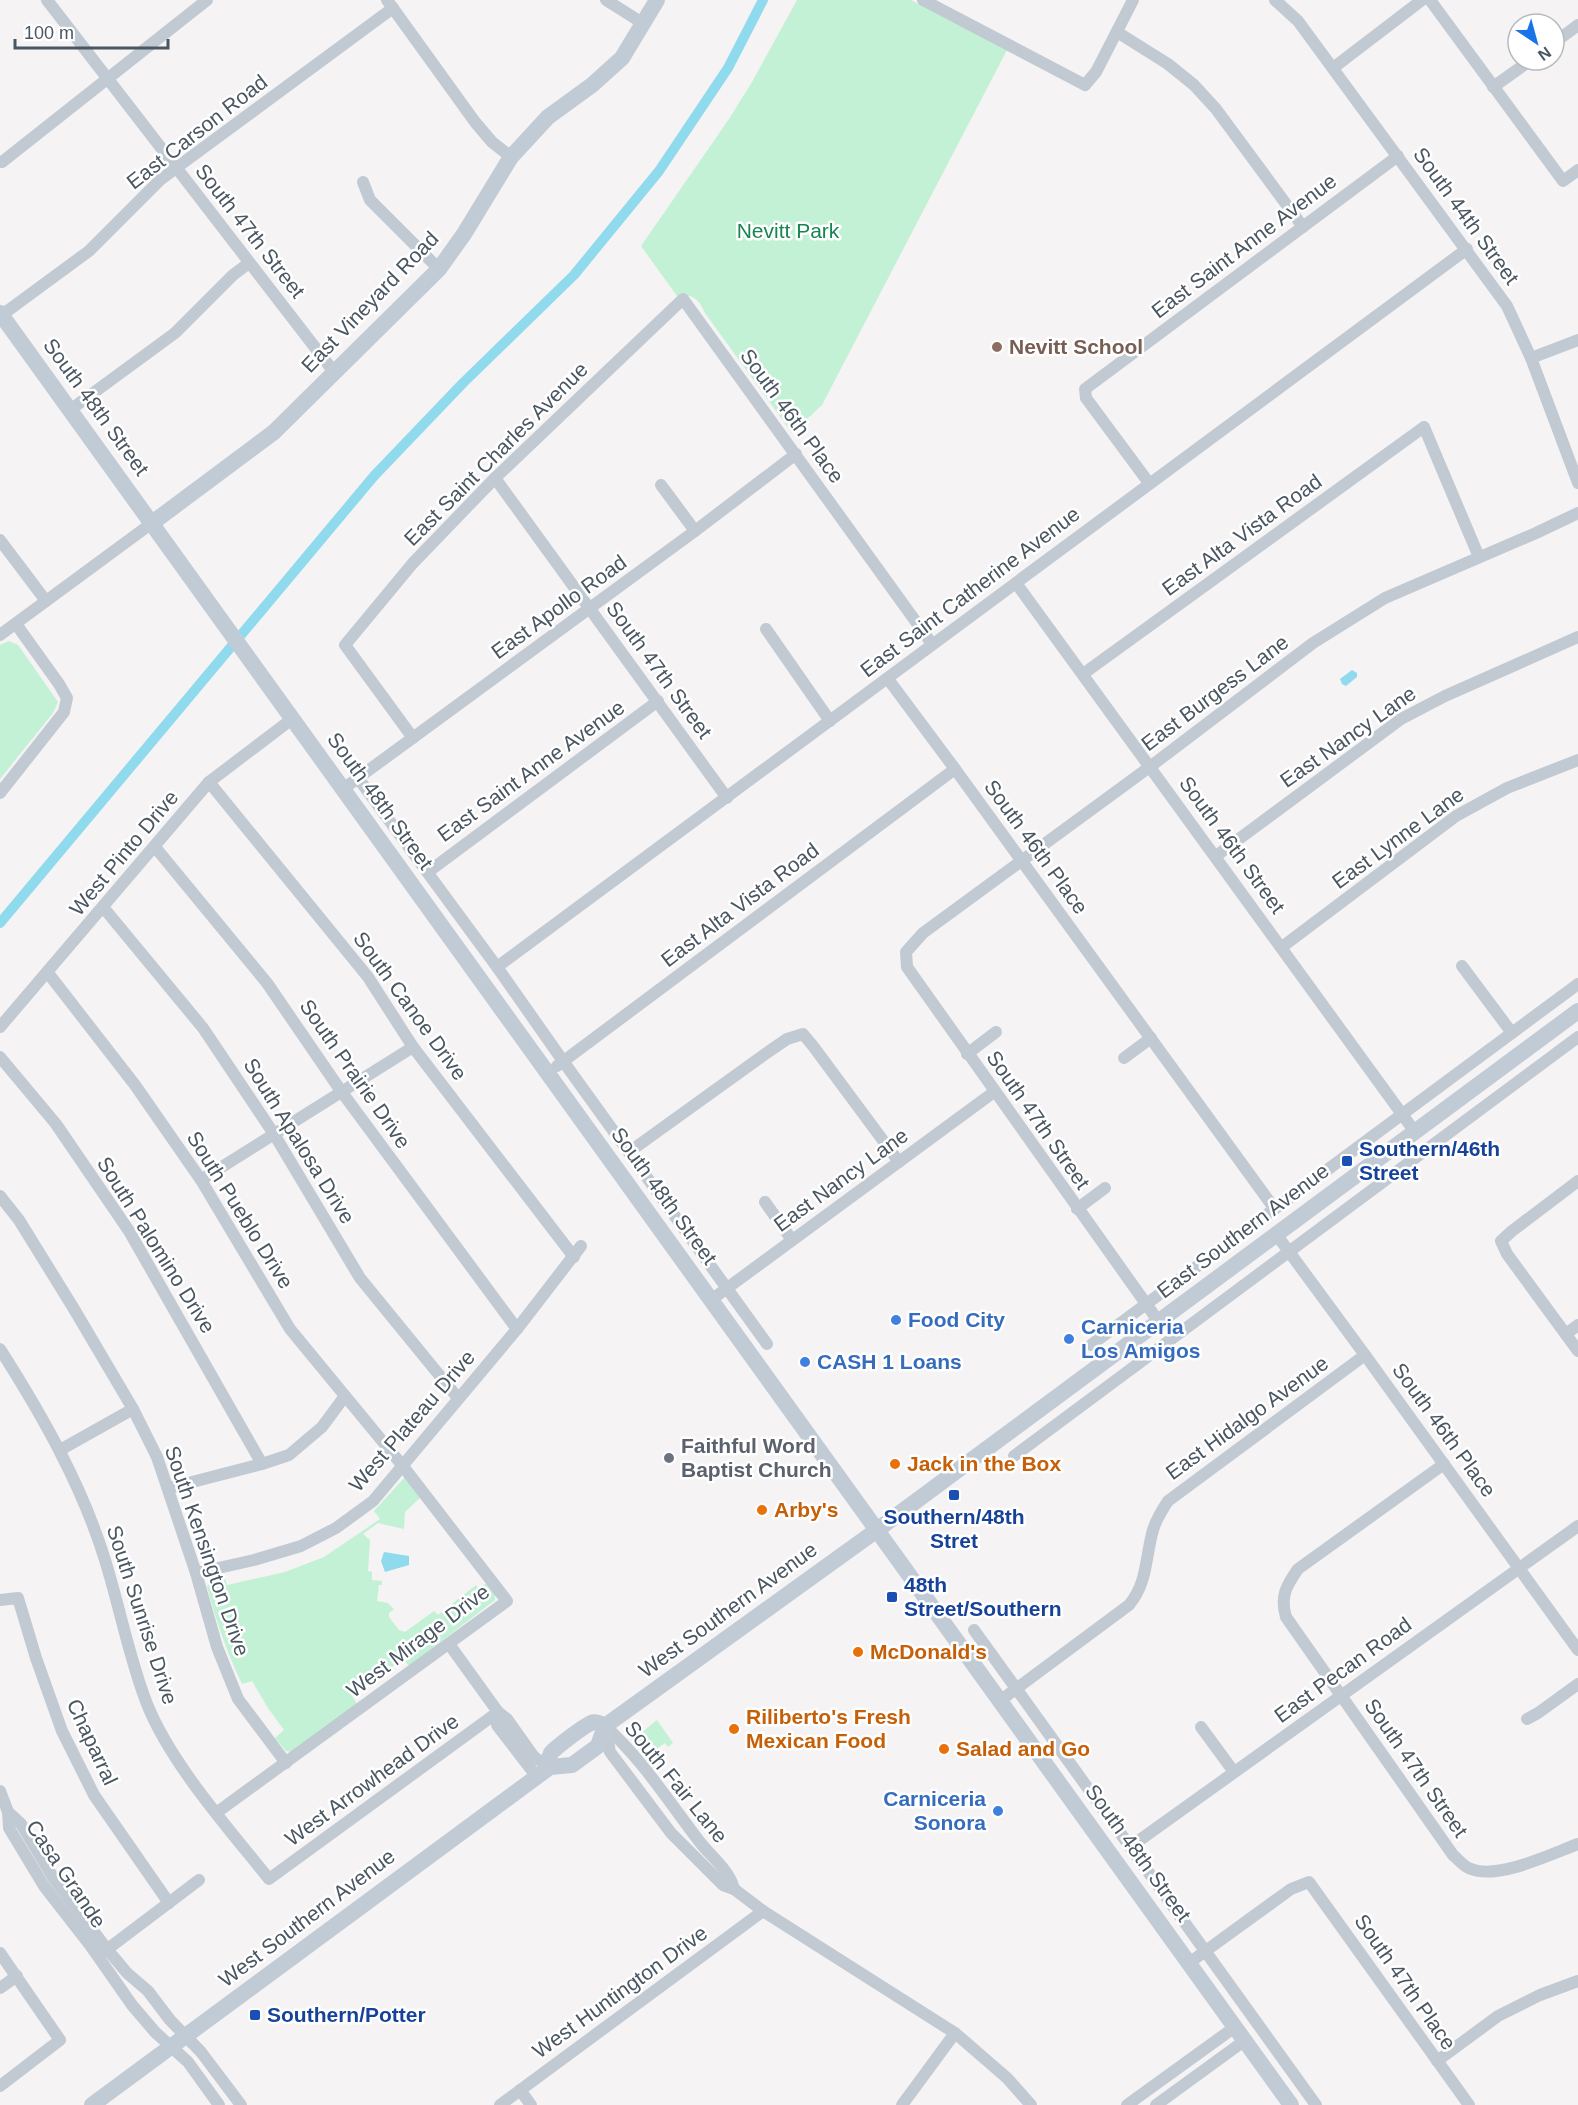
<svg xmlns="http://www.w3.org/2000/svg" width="1578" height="2105" font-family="Helvetica,sans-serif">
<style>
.green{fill:#c3f1d5}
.water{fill:#90daee}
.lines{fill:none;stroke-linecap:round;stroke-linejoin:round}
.canal{stroke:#90daee;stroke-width:10}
.street{stroke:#c1cad2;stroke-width:12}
.secondary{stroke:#c1cbd6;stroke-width:16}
.education-dot{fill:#8d6e63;stroke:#fff;stroke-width:2}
.transit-dot{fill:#1a4fb4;stroke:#fff;stroke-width:2}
.shop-dot{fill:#3f7fe0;stroke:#fff;stroke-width:2}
.worship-dot{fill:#6b7280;stroke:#fff;stroke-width:2}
.food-dot{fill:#e8710a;stroke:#fff;stroke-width:2}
.labels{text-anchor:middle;stroke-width:5;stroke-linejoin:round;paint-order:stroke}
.street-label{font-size:21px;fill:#4a5661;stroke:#fff}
.park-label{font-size:21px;fill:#17864f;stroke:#fff}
.education-label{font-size:21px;font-weight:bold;fill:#785e54;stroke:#fff;text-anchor:start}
.transit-label{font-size:21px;font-weight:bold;fill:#164399;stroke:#fff;text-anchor:start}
.shop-label{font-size:21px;font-weight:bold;fill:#366cbe;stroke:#fff;text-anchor:start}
.worship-label{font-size:21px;font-weight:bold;fill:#5b616d;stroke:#fff;text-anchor:start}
.food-label{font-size:21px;font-weight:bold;fill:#c56008;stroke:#fff;text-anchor:start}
</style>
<rect width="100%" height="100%" fill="#f5f3f3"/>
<g class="green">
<path d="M797,0H911L1007,50L822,405L792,433L705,313C699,299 692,293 677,296L641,246L729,119L752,82Z"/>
<polygon points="9,641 18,645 58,702 53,713 0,779 0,645"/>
<path d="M405,1477L421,1497L405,1512L404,1529L378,1523L363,1534L370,1540L368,1571L372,1572V1580L382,1581V1585H379L377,1601L388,1603L394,1609L389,1613V1617L399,1630L405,1632L434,1611L438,1615L476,1585L478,1588L487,1583L495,1594V1600L409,1666L403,1659L352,1696L358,1705L292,1752L286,1751L275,1738L284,1730L268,1708L252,1681L242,1684C227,1652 216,1621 207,1587C209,1578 216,1577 224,1575L227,1585L285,1572L324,1557L380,1519L374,1511Z"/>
<polygon points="657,1720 673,1743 668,1747 665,1743 651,1753 659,1764 653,1768 634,1739"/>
</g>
<g class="water">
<polygon points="1352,670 1357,673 1357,677 1346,686 1342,684 1340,679"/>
<polygon points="384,1552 409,1556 409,1565 385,1572 381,1561"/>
</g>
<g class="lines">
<polyline class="canal" points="0,923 374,476 463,383 574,275 659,171 728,68 763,0"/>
<g class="street">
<polyline points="47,0 334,372"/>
<polyline points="387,0 475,122 492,142 511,157"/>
<polyline points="606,0 644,24"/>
<polyline points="923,0 1085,85 1096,72 1133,0"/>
<polyline points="1275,0 1298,21 1507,306 1531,358 1578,483"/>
<polyline points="1430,0 1563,181 1578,170"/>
<polyline points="1117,32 1168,64 1194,85 1216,109 1303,227"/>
<polyline points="1554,43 1578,25"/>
<polyline points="1333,68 1422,0"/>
<polyline points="1493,87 1531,60"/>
<polyline points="2,162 207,0"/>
<polyline points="363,182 370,200 439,269"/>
<polyline points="2,315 89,251 160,180 176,168 393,8"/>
<polyline points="1531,358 1578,340"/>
<polyline points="70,410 175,333 233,275 249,263"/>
<polyline points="495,478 727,798"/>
<polyline points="1149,483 1086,398 1085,389 1398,156"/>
<polyline points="661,485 695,531"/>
<polyline points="0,540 46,601"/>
<polyline points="1016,583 1415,1132"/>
<polyline points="766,629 830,721"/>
<polyline points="0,635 152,523"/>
<polyline points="1083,674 1424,427 1479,557"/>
<polyline points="888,679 955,769 1274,1208"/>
<polyline points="413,738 345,645 413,563 495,478 683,299 932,644"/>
<polyline points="358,778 497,967 563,1061 767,1344"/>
<polyline points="209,782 368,977 413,1047 574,1257"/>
<polyline points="343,789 695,531 796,454"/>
<polyline points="0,793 64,712 67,698 59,684 16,624"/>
<polyline points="155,847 267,983 341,1091 517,1329"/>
<polyline points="1216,856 1401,719 1445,696 1578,637"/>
<polyline points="428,872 658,701"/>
<polyline points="103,907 203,1028 274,1134 360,1278 458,1398"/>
<polyline points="1282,947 1456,816 1507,788 1578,760"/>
<polyline points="1462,966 1512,1033"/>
<polyline points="497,967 1467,249"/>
<polyline points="48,973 135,1085 201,1180 290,1329 402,1465 507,1601 216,1813"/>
<polyline points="0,1027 209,782 292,719"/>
<polyline points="967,1054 996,1032"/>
<polyline points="0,1057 56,1124 129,1231 262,1464"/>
<polyline points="1124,1058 1151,1038"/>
<polyline points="557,1066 955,769"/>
<polyline points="629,1152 768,1052 787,1039 803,1034 813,1046 899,1162"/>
<polyline points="201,1180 413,1047"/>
<polyline points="1578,1181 1512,1231 1501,1241 1507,1254 1578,1351"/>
<polyline points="0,1196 19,1220 74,1309 133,1409 157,1457 196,1573 217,1647 238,1699 286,1763"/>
<polyline points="765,1202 792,1240"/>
<polyline points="1077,1209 1105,1188"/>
<polyline points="1276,1234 1365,1355 1578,1650"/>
<polyline points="711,1300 994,1092"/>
<polyline points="1159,1322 907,967 906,952 923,933 1151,766 1313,643 1385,598 1536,533 1578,513"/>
<polyline points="1566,1334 1578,1325"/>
<polyline points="1091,1345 1578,984"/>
<path d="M0,1349C42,1415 82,1485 105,1560C120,1608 129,1658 147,1704C171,1764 229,1829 269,1879L498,1712"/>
<polyline points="60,1450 133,1409"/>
<polyline points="1014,1456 1578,1037"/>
<path d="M1444,1464L1298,1569C1286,1586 1280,1597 1286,1617L1453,1855C1458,1859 1464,1867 1471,1869C1498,1880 1551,1854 1578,1844"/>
<polyline points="169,1488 262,1464 289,1455 322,1427 345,1396"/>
<polyline points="196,1573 254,1560 301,1546 336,1528 373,1501 517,1329 581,1246"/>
<polyline points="0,1600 18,1598 36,1658 62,1731 94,1795 169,1903"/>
<polyline points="974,1630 1316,2105"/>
<polyline points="449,1644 498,1712 507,1719 534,1757 550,1767"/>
<path d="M1001,1700L1129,1605C1148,1582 1145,1558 1153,1530C1156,1520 1162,1510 1168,1501L1365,1355"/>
<polyline points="498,1712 497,1725 537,1777"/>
<polyline points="1527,1719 1538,1713 1578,1684"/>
<path d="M605,1726C642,1759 669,1802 699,1841C711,1857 729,1869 734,1889"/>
<polyline points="605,1727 610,1752 671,1833 723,1885 734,1889 763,1911 955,2033 1007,2078 1031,2105"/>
<polyline points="1201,1727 1234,1772"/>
<polyline points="0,1791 8,1812 9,1828 44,1886 90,1945 132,2005 155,2032 188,2062 219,2105"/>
<polyline points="8,1812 21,1824 54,1879 107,1949 127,1973 148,1991 170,2020 201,2052 241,2105"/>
<polyline points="1130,1847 1578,1526"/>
<polyline points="0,1953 60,2040 0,2086"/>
<polyline points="101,1954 199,1880"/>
<polyline points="1189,1963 1291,1889 1309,1882 1469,2105"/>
<polyline points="0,1988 17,1976"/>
<polyline points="1437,2061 1498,2016 1540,1995 1578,1981"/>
<polyline points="520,2090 531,2105"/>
<polyline points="500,2105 763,1911"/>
<polyline points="902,2105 955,2033"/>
<polyline points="1127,2105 1235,2027"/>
<polyline points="1156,2105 1244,2041"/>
</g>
<g class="secondary">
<polyline points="0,313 1291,2105"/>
<polyline points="152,523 274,432 439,269 464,234 511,157 548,117 592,85 622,58 657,0"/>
<path d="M550,1767C549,1763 549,1757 551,1753C556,1747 584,1726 591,1723C596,1721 601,1724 605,1726"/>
<polyline points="92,2105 550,1767 572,1765 598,1746 605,1726 877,1530 1578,1011"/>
</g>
</g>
<circle class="education-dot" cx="997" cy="347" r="6"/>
<g class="transit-dot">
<rect x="1341" y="1155" width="12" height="12" rx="3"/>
<rect x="948" y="1489" width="12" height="12" rx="3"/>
<rect x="886" y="1591" width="12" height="12" rx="3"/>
<rect x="249" y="2009" width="12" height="12" rx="3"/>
</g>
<g class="shop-dot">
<circle cx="896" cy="1320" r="6"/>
<circle cx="1069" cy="1339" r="6"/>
<circle cx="805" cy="1362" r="6"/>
<circle cx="998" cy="1811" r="6"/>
</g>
<circle class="worship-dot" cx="669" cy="1458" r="6"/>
<g class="food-dot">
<circle cx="895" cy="1464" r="6"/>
<circle cx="762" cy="1510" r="6"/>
<circle cx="858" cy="1652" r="6"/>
<circle cx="734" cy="1729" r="6"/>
<circle cx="944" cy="1749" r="6"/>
</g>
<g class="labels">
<g class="street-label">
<text transform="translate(197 132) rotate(-38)" y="7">East Carson Road</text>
<text transform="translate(1466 216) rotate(54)" y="7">South 44th Street</text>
<text transform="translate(250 231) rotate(52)" y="7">South 47th Street</text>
<text transform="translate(1244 246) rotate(-37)" y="7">East Saint Anne Avenue</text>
<text transform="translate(370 302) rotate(-46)" y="7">East Vineyard Road</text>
<text transform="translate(96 407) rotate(54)" y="7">South 48th Street</text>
<text transform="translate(792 416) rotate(54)" y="7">South 46th Place</text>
<text transform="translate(496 454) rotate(-45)" y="7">East Saint Charles Avenue</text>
<text transform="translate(1242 535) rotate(-36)" y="7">East Alta Vista Road</text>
<text transform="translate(970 592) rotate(-37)" y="7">East Saint Catherine Avenue</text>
<text transform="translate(559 607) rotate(-36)" y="7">East Apollo Road</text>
<text transform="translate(659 670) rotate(54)" y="7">South 47th Street</text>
<text transform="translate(1215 693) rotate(-37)" y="7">East Burgess Lane</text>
<text transform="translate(1348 737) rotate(-35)" y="7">East Nancy Lane</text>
<text transform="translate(531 771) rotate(-36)" y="7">East Saint Anne Avenue</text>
<text transform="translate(380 801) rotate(54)" y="7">South 48th Street</text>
<text transform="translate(1398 838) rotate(-36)" y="7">East Lynne Lane</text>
<text transform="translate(1232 845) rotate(54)" y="7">South 46th Street</text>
<text transform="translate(1036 847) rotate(54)" y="7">South 46th Place</text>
<text transform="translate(124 853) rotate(-50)" y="7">West Pinto Drive</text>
<text transform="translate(740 905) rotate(-37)" y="7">East Alta Vista Road</text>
<text transform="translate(410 1006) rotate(54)" y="7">South Canoe Drive</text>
<text transform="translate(355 1074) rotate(55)" y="7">South Prairie Drive</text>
<text transform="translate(1038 1120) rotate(55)" y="7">South 47th Street</text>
<text transform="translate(299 1141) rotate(58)" y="7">South Apalosa Drive</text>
<text transform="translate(841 1180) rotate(-36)" y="7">East Nancy Lane</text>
<text transform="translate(664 1196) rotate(54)" y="7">South 48th Street</text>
<text transform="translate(240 1210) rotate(58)" y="7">South Pueblo Drive</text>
<text transform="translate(1243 1231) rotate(-37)" y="7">East Southern Avenue</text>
<text transform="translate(156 1245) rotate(58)" y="7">South Palomino Drive</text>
<text transform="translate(1247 1418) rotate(-36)" y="7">East Hidalgo Avenue</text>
<text transform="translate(412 1421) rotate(-49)" y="7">West Plateau Drive</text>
<text transform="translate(1444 1430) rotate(54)" y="7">South 46th Place</text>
<text transform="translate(207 1551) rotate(71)" y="7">South Kensington Drive</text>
<text transform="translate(728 1610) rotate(-36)" y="7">West Southern Avenue</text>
<text transform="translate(142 1615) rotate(72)" y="7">South Sunrise Drive</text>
<text transform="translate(418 1641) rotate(-37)" y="7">West Mirage Drive</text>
<text transform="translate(1343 1670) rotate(-36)" y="7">East Pecan Road</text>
<text transform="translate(92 1742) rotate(65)" y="7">Chaparral</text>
<text transform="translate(1416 1768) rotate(55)" y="7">South 47th Street</text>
<text transform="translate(372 1780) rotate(-36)" y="7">West Arrowhead Drive</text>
<text transform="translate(676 1782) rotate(51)" y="7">South Fair Lane</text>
<text transform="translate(1138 1853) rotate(54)" y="7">South 48th Street</text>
<text transform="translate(66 1874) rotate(56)" y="7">Casa Grande</text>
<text transform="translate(307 1918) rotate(-37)" y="7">West Southern Avenue</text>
<text transform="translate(1405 1982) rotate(55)" y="7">South 47th Place</text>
<text transform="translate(620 1992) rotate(-36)" y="7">West Huntington Drive</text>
</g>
<g class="park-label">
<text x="788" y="238">Nevitt Park</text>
</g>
<g class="education-label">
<text x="1009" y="354">Nevitt School</text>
</g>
<g class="transit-label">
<text x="1359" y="1156">Southern/46th<tspan x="1359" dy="24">Street</tspan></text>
<text x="954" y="1524" text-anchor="middle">Southern/48th<tspan x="954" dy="24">Stret</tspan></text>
<text x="904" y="1592">48th<tspan x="904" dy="24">Street/Southern</tspan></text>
<text x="267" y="2022">Southern/Potter</text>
</g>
<g class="shop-label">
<text x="908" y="1327">Food City</text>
<text x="1081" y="1334">Carniceria<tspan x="1081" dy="24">Los Amigos</tspan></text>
<text x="817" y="1369">CASH 1 Loans</text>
<text x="986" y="1806" text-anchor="end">Carniceria<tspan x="986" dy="24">Sonora</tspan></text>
</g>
<g class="worship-label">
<text x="681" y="1453">Faithful Word<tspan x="681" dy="24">Baptist Church</tspan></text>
</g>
<g class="food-label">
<text x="907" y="1471">Jack in the Box</text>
<text x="774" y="1517">Arby's</text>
<text x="870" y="1659">McDonald's</text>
<text x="746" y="1724">Riliberto's Fresh<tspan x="746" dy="24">Mexican Food</tspan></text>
<text x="956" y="1756">Salad and Go</text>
</g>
</g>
<g transform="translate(1536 42) rotate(144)"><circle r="28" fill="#ffffff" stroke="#b7bbc0" stroke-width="1.5"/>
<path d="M0-4.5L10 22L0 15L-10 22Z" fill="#1a73e8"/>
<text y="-9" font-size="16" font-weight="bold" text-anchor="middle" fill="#4a5661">N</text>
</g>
<path d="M15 39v9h153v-9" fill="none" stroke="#4a5661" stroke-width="3"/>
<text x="24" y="39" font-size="18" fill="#4a5661" stroke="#ffffff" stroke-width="4.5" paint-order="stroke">100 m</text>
</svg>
